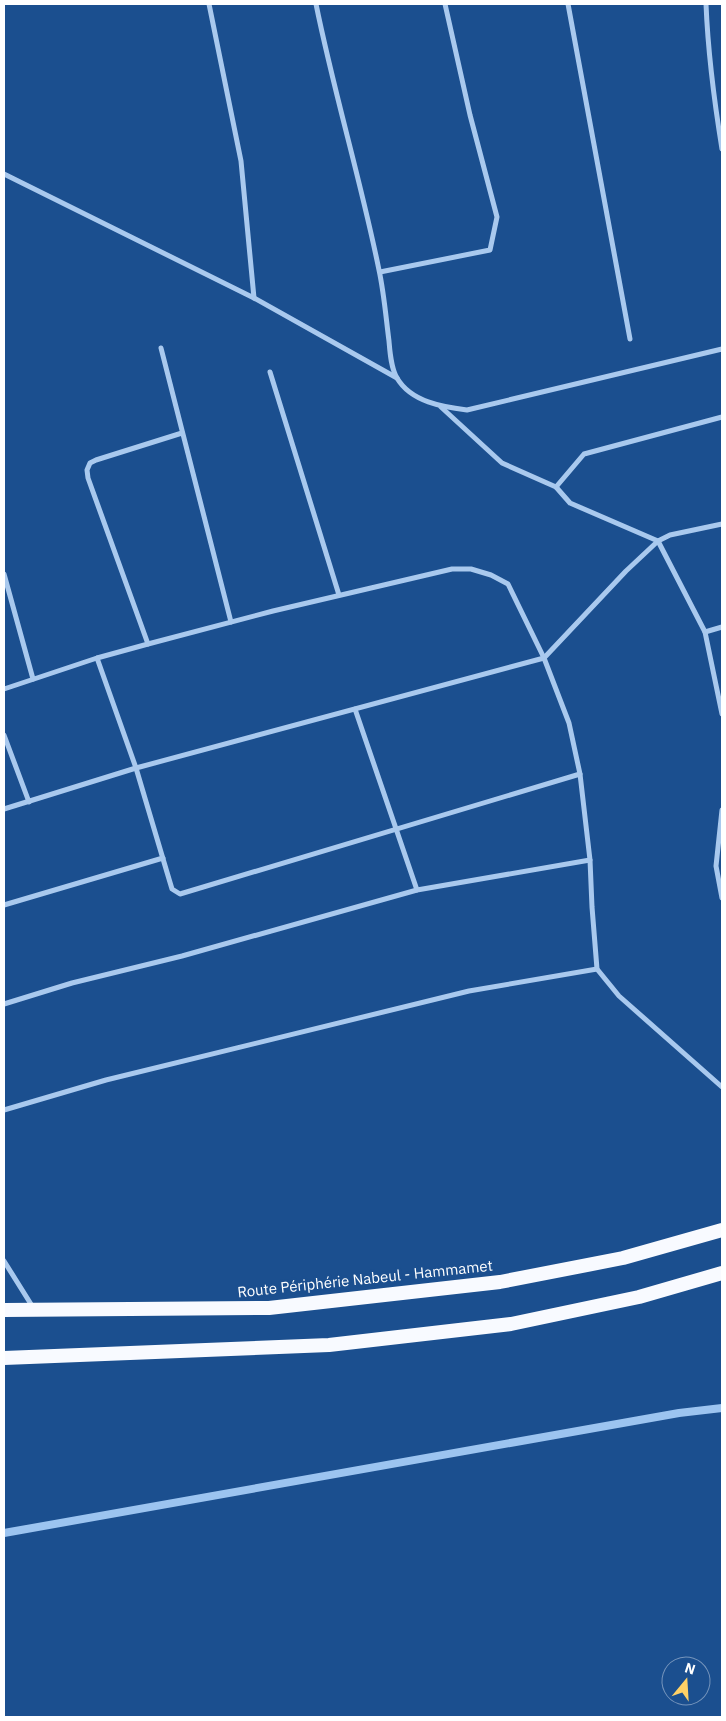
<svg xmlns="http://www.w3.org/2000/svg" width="726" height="1721" font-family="'IBM Plex Sans',sans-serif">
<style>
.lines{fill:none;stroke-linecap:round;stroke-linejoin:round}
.stream{stroke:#9cc4f0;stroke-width:8}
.minor{stroke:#a9c9ee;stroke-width:5}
.trunk{stroke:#f8faff;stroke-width:14}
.labels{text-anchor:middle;stroke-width:5;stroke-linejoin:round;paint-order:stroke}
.street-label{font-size:15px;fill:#fff;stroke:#1b4f8f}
</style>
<rect width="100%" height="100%" fill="#1b4f8f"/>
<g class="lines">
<polyline class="stream" points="4,1533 679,1413 722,1408"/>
<g class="minor">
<polyline points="209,4 241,161 254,298"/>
<path d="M316,4C334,93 361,181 379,270C384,293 386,318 389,341C390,353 391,368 397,378C411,402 443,407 467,410L722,349"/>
<polyline points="568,4 630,339"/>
<path d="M706,4C708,53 714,100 722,149"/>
<polyline points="4,174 254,298 397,378"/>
<polyline points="380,272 490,250 497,217 470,115 445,4"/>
<polyline points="161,348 231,622"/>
<polyline points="270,372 339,595"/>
<polyline points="441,407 502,463 556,487 570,503 658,541 705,632 722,714"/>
<polyline points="556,487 584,454 722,417"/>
<polyline points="4,574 33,679"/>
<polyline points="705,632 722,627"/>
<polyline points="148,644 88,478 87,470 90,463 96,460 182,433"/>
<polyline points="97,658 136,768 169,879 172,889 180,894 580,774"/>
<polyline points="4,689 97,658 148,644 273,611 452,569 471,569 491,575 508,584 544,658 569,723 580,774 590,860 592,907 597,969 619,996 722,1087"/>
<polyline points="355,709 417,890"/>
<polyline points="4,735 29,802"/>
<polyline points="4,809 136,768 544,658 626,571 658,541 670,535 722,524"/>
<polyline points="722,810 716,866 722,898"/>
<polyline points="4,905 163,858"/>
<polyline points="4,1004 72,983 182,956 417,890 590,860"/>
<polyline points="4,1110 106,1080 469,991 597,969"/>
<polyline points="4,1261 34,1309"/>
</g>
<g class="trunk">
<polyline points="4,1310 269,1308 500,1282 623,1258 722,1230"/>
<polyline points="4,1358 329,1345 511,1324 639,1297 722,1273"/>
</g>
</g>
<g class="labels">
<g class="street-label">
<text transform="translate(365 1279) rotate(-6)" y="5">Route Périphérie Nabeul - Hammamet</text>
</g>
</g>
<rect width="726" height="1721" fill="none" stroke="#ffffff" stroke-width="10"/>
<g transform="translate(686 1681) rotate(18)"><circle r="24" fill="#1b4f8f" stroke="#7695bc"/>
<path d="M0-4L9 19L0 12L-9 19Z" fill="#ffd166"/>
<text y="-8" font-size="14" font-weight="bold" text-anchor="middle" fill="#ffffff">N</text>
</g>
</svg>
